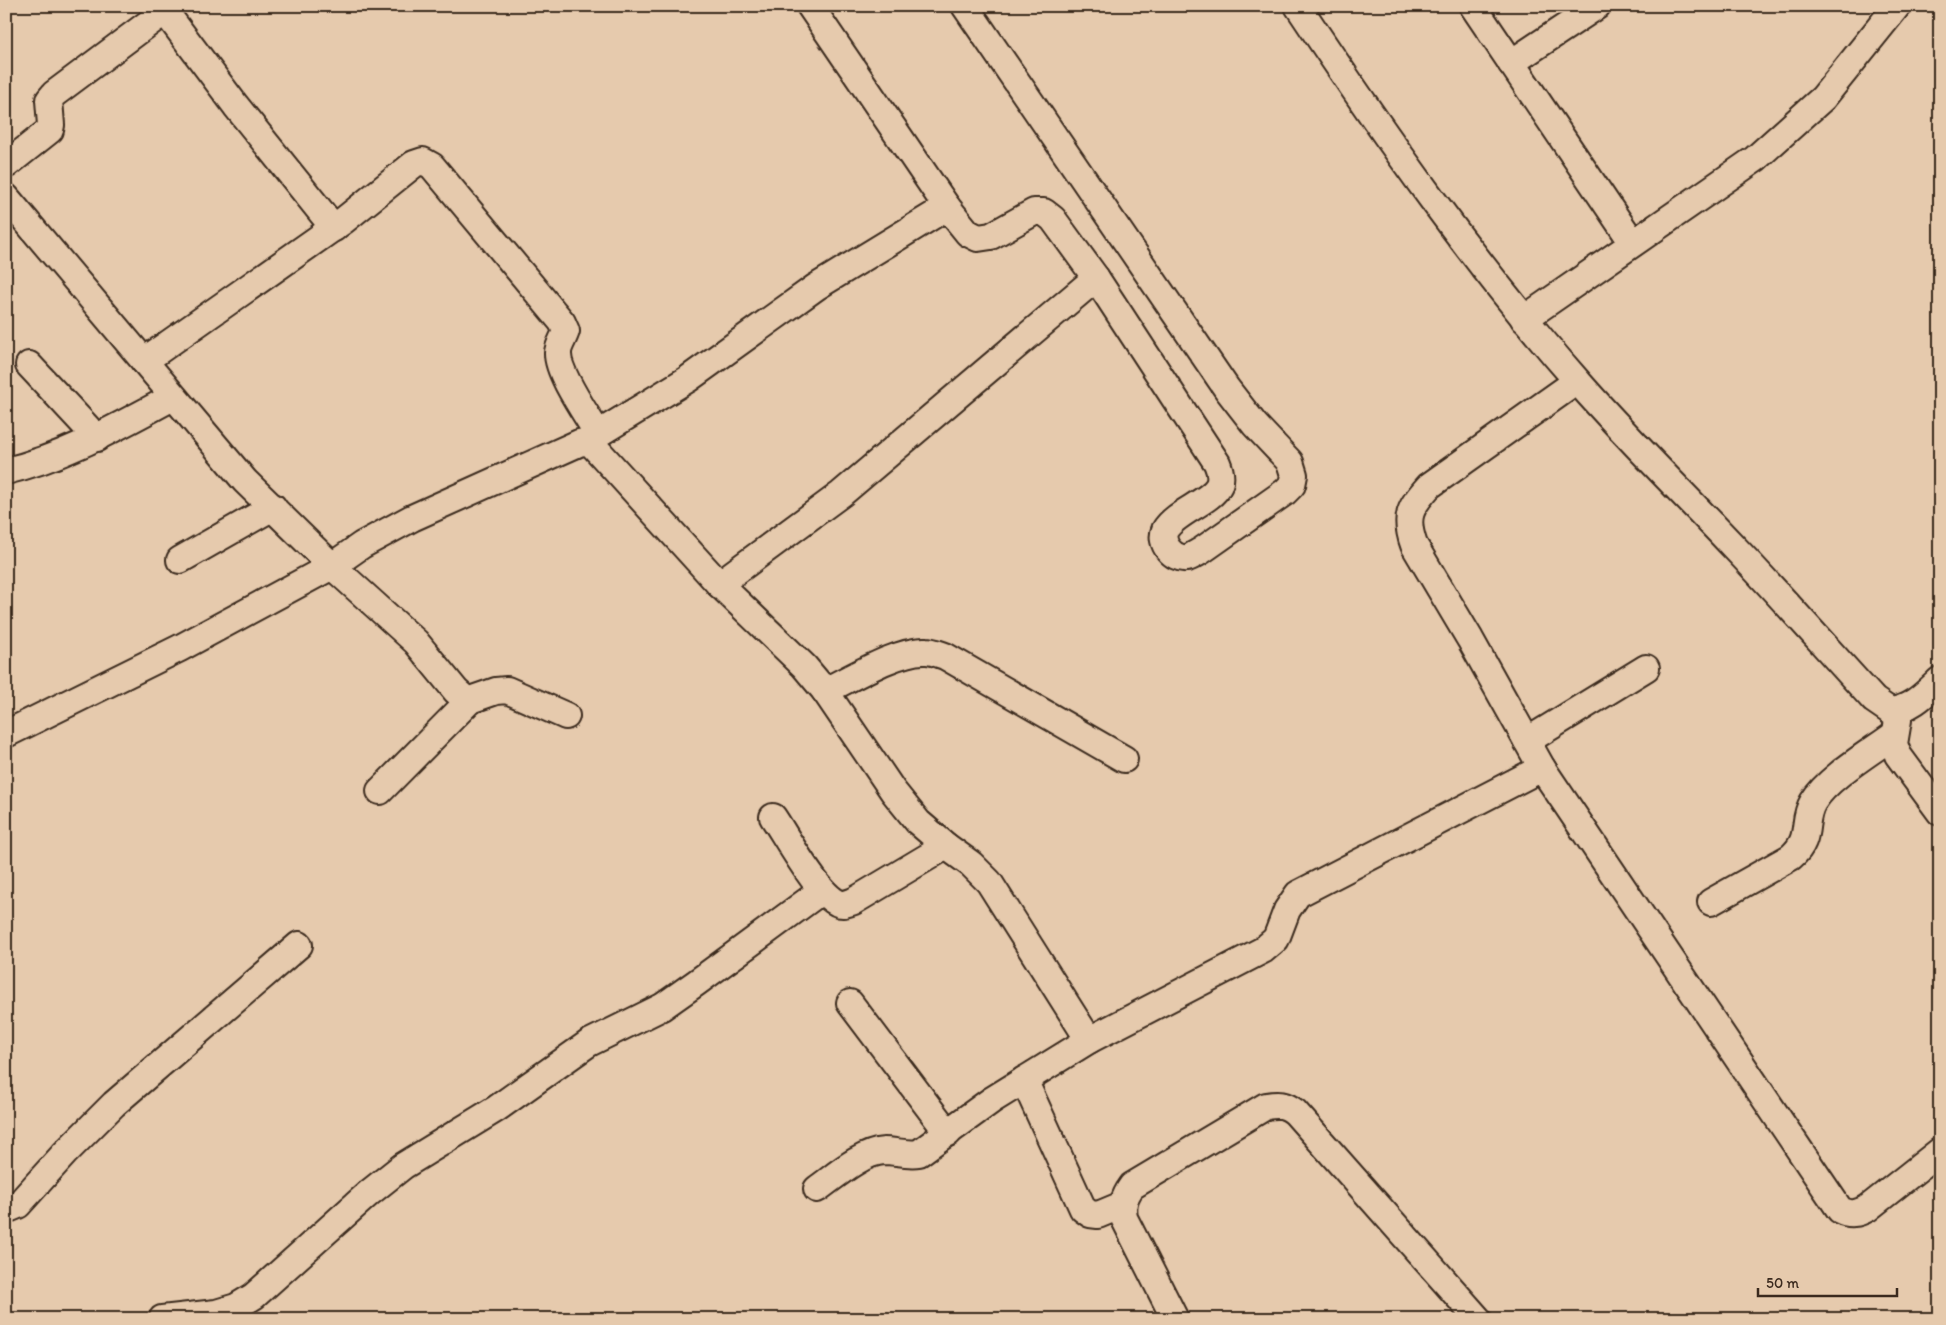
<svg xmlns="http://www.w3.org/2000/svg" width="1946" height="1325" font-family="Itim,sans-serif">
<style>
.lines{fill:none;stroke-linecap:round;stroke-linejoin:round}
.minor-casing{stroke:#3b2a1e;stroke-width:30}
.minor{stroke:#e6caad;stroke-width:26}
</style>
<rect width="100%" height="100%" fill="#e6caad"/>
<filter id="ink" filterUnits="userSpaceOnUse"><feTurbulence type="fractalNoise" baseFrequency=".02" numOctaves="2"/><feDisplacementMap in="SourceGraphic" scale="10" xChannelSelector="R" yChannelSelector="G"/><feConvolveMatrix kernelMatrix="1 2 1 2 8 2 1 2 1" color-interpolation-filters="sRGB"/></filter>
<g filter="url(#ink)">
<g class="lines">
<g class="minor-casing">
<g id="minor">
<polyline points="161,6 236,106 334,228"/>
<path d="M810,6L947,207L968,233L978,238L991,236L1034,212H1044L1053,219L1096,278L1217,463C1220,470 1222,477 1219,485C1211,502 1175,512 1165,530C1159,543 1173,560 1187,558C1191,557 1197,553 1201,551L1285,492L1292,485L1294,475L1290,462L1255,425L1227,389L965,6"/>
<path d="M1298,6C1385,137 1476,266 1580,384C1629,440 1682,492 1733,546C1781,596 1827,649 1874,700L1890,711C1911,709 1925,694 1940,680"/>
<polyline points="1473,6 1633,243"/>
<polyline points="1511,63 1597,6"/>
<polyline points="6,165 50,130 51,125 49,100 54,94 165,11"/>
<polyline points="6,197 245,481 332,566 416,642 456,691 464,698 470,700 496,691 507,690 566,716"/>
<polyline points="1524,319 1755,159 1823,98 1897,6"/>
<path d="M144,361L343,221L414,164L423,161L432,166L562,322L566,331C564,338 558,346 558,353C557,373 587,415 598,434"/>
<polyline points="29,365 97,438"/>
<polyline points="589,441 598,434 688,379 816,287 947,207"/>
<path d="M6,471C66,457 120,425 173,397"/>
<polyline points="180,560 273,507"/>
<polyline points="719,584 841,494 1096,278"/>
<path d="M825,691C850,679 899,649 926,651C932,651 939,654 945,656L1124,759"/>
<polyline points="1898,720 1894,744 1898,755 1940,812"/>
<path d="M6,734L180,648L332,566L362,545L412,518L579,443L589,441L719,584L804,666L825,691L893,791L918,822L946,846L971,864L989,882L1089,1040L1263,950L1276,939L1287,910L1298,894L1542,768L1840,1210C1850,1215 1857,1214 1868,1208L1940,1151"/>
<polyline points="1527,741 1646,668"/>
<path d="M1542,768L1470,639L1414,545C1404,517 1410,507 1429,486L1577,381"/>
<polyline points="380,791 470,700"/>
<path d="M773,817C785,834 823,905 843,904C846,904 851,902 854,901L946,846"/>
<path d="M1711,902L1791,857C1813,838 1801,822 1813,802C1827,778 1871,752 1894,735"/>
<polyline points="850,1003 948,1133"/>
<polyline points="1024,1080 1083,1209 1090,1214 1098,1215 1122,1205"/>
<path d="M817,1189C834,1177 862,1152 884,1151C895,1151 907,1155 919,1153L992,1100L1089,1040"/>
<polyline points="6,1210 18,1205 65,1153 114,1104 299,945"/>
<polyline points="162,1319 216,1313 236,1307 254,1296 369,1193 403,1166 496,1109 589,1043 662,1007 696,983 821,891"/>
<path d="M1175,1319L1124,1218C1122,1205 1124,1197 1132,1186L1266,1106C1279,1104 1285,1104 1295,1112L1478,1319"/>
</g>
</g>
<use href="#minor" class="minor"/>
</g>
</g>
<rect width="1946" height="1325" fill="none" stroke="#e6caad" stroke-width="25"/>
<rect x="12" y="12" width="1921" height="1300" fill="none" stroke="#3b2a1e" stroke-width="2" filter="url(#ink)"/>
<path d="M1758 1288v8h139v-8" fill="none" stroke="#3b2a1e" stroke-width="2.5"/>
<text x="1766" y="1288" font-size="15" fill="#3b2a1e" stroke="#e6caad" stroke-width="4" paint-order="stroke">50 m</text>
</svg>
